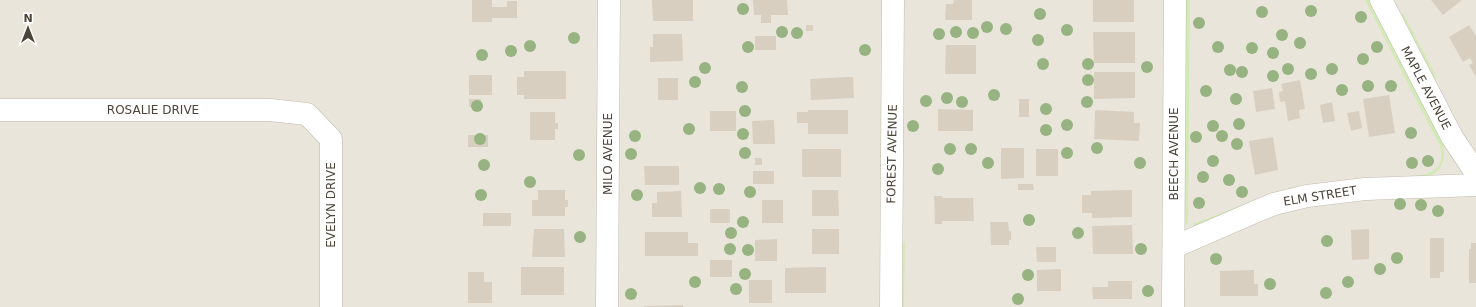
<svg xmlns="http://www.w3.org/2000/svg" width="1476" height="307" font-family="'DejaVu Sans',sans-serif">
<style>
.residential{fill:#eae5da}
.green{fill:#d2eab5}
.building{fill:#d8cfc1}
.lines{fill:none;stroke-linecap:round;stroke-linejoin:round}
.minor-casing{stroke:#c2bbae;stroke-width:23}
.minor{stroke:#fff;stroke-width:22}
.tree{fill:#97b381}
.labels{text-anchor:middle;stroke-width:3.5;stroke-linejoin:round;paint-order:stroke}
.street-label{font-size:12px;fill:#4b4439;stroke:#fff}
</style>
<rect width="100%" height="100%" fill="#f6f3ec"/>
<rect class="residential" x="0" y="0" width="1476" height="307"/>
<g class="green">
<polygon points="1186,0 1190,0 1188,223 1186,225 1184,220"/>
<path d="M1365,0H1369L1443,144C1446,156 1443,173 1428,176C1422,177 1414,177 1408,177C1428,175 1447,171 1440,146Z"/>
<polygon points="1403,13 1437,78 1434,78 1401,15"/>
<polygon points="1276,193 1197,226 1193,226 1193,224 1247,203"/>
<polygon points="905,241 904,307 901,307 902,243"/>
</g>
<g class="building">
<polygon points="472,0 492,0 492,7 507,7 507,1 517,1 517,18 492,18 492,22 472,22"/>
<polygon points="652,0 693,0 693,21 653,21"/>
<polygon points="753,0 787,0 788,15 771,15 771,23 761,23 761,15 754,15"/>
<polygon points="954,0 972,0 972,20 945,20 946,4 953,4"/>
<rect x="1093" y="0" width="41" height="22"/>
<polygon points="1431,0 1462,0 1443,15"/>
<rect x="806" y="25" width="7" height="6"/>
<polygon points="1469,25 1476,36 1476,77 1469,65 1473,63 1470,58 1463,62 1449,37"/>
<polygon points="1093,32 1135,32 1135,63 1094,63"/>
<polygon points="653,34 682,34 683,61 650,62 650,47 653,47"/>
<rect x="755" y="36" width="21" height="14"/>
<polygon points="946,45 976,45 976,74 945,74"/>
<polygon points="524,71 566,71 566,99 524,99 524,95 517,95 517,77 524,77"/>
<polygon points="1094,72 1135,72 1135,98 1094,99"/>
<rect x="469" y="75" width="23" height="20"/>
<polygon points="847,77 853,77 854,98 811,100 810,79"/>
<rect x="658" y="78" width="20" height="22"/>
<polygon points="1300,80 1305,109 1299,110 1300,118 1288,121 1285,101 1280,102 1279,92 1283,91 1281,84"/>
<polygon points="1272,88 1275,109 1256,112 1253,91"/>
<polygon points="1389,95 1395,133 1369,137 1363,99"/>
<rect x="469" y="99" width="12" height="8"/>
<rect x="1019" y="99" width="10" height="18"/>
<polygon points="1332,102 1335,121 1323,123 1320,105"/>
<polygon points="938,109 973,110 973,131 938,131"/>
<polygon points="808,110 848,110 848,134 808,134 808,123 797,123 797,112 808,112"/>
<polygon points="1095,110 1134,112 1134,123 1140,123 1139,141 1094,139"/>
<rect x="710" y="111" width="26" height="20"/>
<polygon points="1359,111 1362,128 1351,131 1347,113"/>
<polygon points="530,112 555,112 555,123 558,123 558,129 555,129 555,140 530,140"/>
<polygon points="774,120 775,144 753,144 752,121"/>
<rect x="468" y="135" width="20" height="12"/>
<polygon points="1273,137 1278,170 1255,175 1249,141"/>
<polygon points="1001,148 1024,148 1024,178 1001,179"/>
<rect x="802" y="149" width="39" height="28"/>
<rect x="1036" y="149" width="22" height="27"/>
<rect x="755" y="158" width="7" height="7"/>
<polygon points="644,166 679,166 679,185 645,185"/>
<rect x="753" y="171" width="21" height="13"/>
<polygon points="1018,184 1033,184 1034,190 1018,190"/>
<polygon points="538,190 565,190 565,200 568,200 568,207 565,207 565,216 532,216 532,200 538,200"/>
<polygon points="812,190 838,190 839,216 812,216"/>
<polygon points="1132,190 1132,217 1092,218 1092,213 1082,213 1082,195 1091,195 1091,191"/>
<polygon points="681,191 682,217 652,217 652,203 657,203 657,192"/>
<polygon points="934,196 942,196 942,198 973,198 974,221 942,221 942,224 935,224"/>
<rect x="762" y="200" width="21" height="23"/>
<rect x="710" y="209" width="20" height="14"/>
<rect x="483" y="213" width="28" height="13"/>
<polygon points="990,222 1008,222 1009,231 1011,231 1011,240 1009,240 1009,245 991,245"/>
<polygon points="1132,225 1133,254 1093,254 1092,226"/>
<polygon points="534,229 564,229 565,257 532,257"/>
<rect x="812" y="229" width="27" height="25"/>
<polygon points="1369,229 1369,259 1352,260 1351,230"/>
<polygon points="645,232 688,232 688,243 698,243 698,256 645,256"/>
<polygon points="1430,238 1444,238 1444,272 1440,272 1440,278 1430,278"/>
<polygon points="777,239 777,261 755,261 755,240"/>
<polygon points="1471,243 1476,243 1476,283 1469,283 1469,249 1471,249"/>
<polygon points="1036,247 1056,247 1056,262 1037,262"/>
<rect x="710" y="260" width="22" height="17"/>
<rect x="521" y="267" width="43" height="28"/>
<polygon points="826,267 826,293 785,293 785,268"/>
<polygon points="1061,269 1061,291 1037,291 1037,270"/>
<polygon points="1254,270 1254,284 1258,284 1258,296 1220,296 1220,271"/>
<polygon points="468,272 484,272 484,282 492,282 492,303 468,303"/>
<rect x="749" y="280" width="23" height="23"/>
<polygon points="1108,281 1132,281 1132,299 1093,299 1092,287 1108,287"/>
<polygon points="683,305 683,307 644,307 644,306"/>
</g>
<g class="lines">
<g class="minor-casing">
<g id="minor">
<polyline points="1381,0 1452,137 1476,173"/>
<polyline points="0,110 270,110 307,114 331,139 331,307"/>
<polyline points="1174,247 1257,211 1274,204 1307,196 1365,189 1476,185"/>
<polyline points="607,307 609,0"/>
<polyline points="891,307 893,0"/>
<polyline points="1173,307 1175,0"/>
</g>
</g>
<use href="#minor" class="minor"/>
</g>
<g class="tree">
<circle cx="743" cy="9" r="6"/>
<circle cx="1311" cy="11" r="6"/>
<circle cx="1262" cy="12" r="6"/>
<circle cx="1040" cy="14" r="6"/>
<circle cx="1361" cy="17" r="6"/>
<circle cx="1199" cy="23" r="6"/>
<circle cx="987" cy="27" r="6"/>
<circle cx="1006" cy="29" r="6"/>
<circle cx="1067" cy="30" r="6"/>
<circle cx="782" cy="32" r="6"/>
<circle cx="956" cy="32" r="6"/>
<circle cx="797" cy="33" r="6"/>
<circle cx="973" cy="33" r="6"/>
<circle cx="939" cy="34" r="6"/>
<circle cx="1282" cy="35" r="6"/>
<circle cx="574" cy="38" r="6"/>
<circle cx="1038" cy="40" r="6"/>
<circle cx="1300" cy="43" r="6"/>
<circle cx="530" cy="46" r="6"/>
<circle cx="748" cy="47" r="6"/>
<circle cx="1218" cy="47" r="6"/>
<circle cx="1377" cy="47" r="6"/>
<circle cx="1252" cy="48" r="6"/>
<circle cx="865" cy="50" r="6"/>
<circle cx="511" cy="51" r="6"/>
<circle cx="1273" cy="53" r="6"/>
<circle cx="482" cy="55" r="6"/>
<circle cx="1363" cy="59" r="6"/>
<circle cx="1043" cy="64" r="6"/>
<circle cx="1088" cy="64" r="6"/>
<circle cx="1147" cy="67" r="6"/>
<circle cx="705" cy="68" r="6"/>
<circle cx="1288" cy="69" r="6"/>
<circle cx="1332" cy="69" r="6"/>
<circle cx="1230" cy="70" r="6"/>
<circle cx="1242" cy="72" r="6"/>
<circle cx="1311" cy="74" r="6"/>
<circle cx="1273" cy="76" r="6"/>
<circle cx="1088" cy="80" r="6"/>
<circle cx="695" cy="82" r="6"/>
<circle cx="1368" cy="86" r="6"/>
<circle cx="1391" cy="86" r="6"/>
<circle cx="742" cy="87" r="6"/>
<circle cx="1342" cy="90" r="6"/>
<circle cx="1206" cy="91" r="6"/>
<circle cx="994" cy="95" r="6"/>
<circle cx="947" cy="98" r="6"/>
<circle cx="1236" cy="99" r="6"/>
<circle cx="926" cy="101" r="6"/>
<circle cx="962" cy="102" r="6"/>
<circle cx="1087" cy="102" r="6"/>
<circle cx="477" cy="106" r="6"/>
<circle cx="1046" cy="109" r="6"/>
<circle cx="745" cy="111" r="6"/>
<circle cx="1239" cy="124" r="6"/>
<circle cx="1067" cy="125" r="6"/>
<circle cx="913" cy="126" r="6"/>
<circle cx="1213" cy="126" r="6"/>
<circle cx="689" cy="129" r="6"/>
<circle cx="1046" cy="130" r="6"/>
<circle cx="1411" cy="133" r="6"/>
<circle cx="743" cy="134" r="6"/>
<circle cx="635" cy="136" r="6"/>
<circle cx="1222" cy="136" r="6"/>
<circle cx="1196" cy="137" r="6"/>
<circle cx="480" cy="139" r="6"/>
<circle cx="1237" cy="144" r="6"/>
<circle cx="1097" cy="148" r="6"/>
<circle cx="950" cy="149" r="6"/>
<circle cx="971" cy="149" r="6"/>
<circle cx="745" cy="153" r="6"/>
<circle cx="1067" cy="153" r="6"/>
<circle cx="631" cy="154" r="6"/>
<circle cx="579" cy="155" r="6"/>
<circle cx="1213" cy="161" r="6"/>
<circle cx="1428" cy="161" r="6"/>
<circle cx="988" cy="163" r="6"/>
<circle cx="1140" cy="163" r="6"/>
<circle cx="1412" cy="163" r="6"/>
<circle cx="484" cy="165" r="6"/>
<circle cx="938" cy="169" r="6"/>
<circle cx="1203" cy="177" r="6"/>
<circle cx="1229" cy="180" r="6"/>
<circle cx="530" cy="182" r="6"/>
<circle cx="700" cy="188" r="6"/>
<circle cx="719" cy="189" r="6"/>
<circle cx="750" cy="192" r="6"/>
<circle cx="1242" cy="192" r="6"/>
<circle cx="481" cy="195" r="6"/>
<circle cx="637" cy="195" r="6"/>
<circle cx="1199" cy="203" r="6"/>
<circle cx="1400" cy="204" r="6"/>
<circle cx="1421" cy="205" r="6"/>
<circle cx="1438" cy="211" r="6"/>
<circle cx="1029" cy="220" r="6"/>
<circle cx="743" cy="222" r="6"/>
<circle cx="731" cy="233" r="6"/>
<circle cx="1078" cy="233" r="6"/>
<circle cx="580" cy="237" r="6"/>
<circle cx="1327" cy="241" r="6"/>
<circle cx="730" cy="249" r="6"/>
<circle cx="1141" cy="249" r="6"/>
<circle cx="748" cy="250" r="6"/>
<circle cx="1397" cy="258" r="6"/>
<circle cx="1216" cy="259" r="6"/>
<circle cx="1380" cy="269" r="6"/>
<circle cx="745" cy="274" r="6"/>
<circle cx="1028" cy="275" r="6"/>
<circle cx="695" cy="282" r="6"/>
<circle cx="1348" cy="282" r="6"/>
<circle cx="1270" cy="284" r="6"/>
<circle cx="736" cy="289" r="6"/>
<circle cx="1148" cy="291" r="6"/>
<circle cx="1326" cy="293" r="6"/>
<circle cx="631" cy="294" r="6"/>
<circle cx="1018" cy="299" r="6"/>
</g>
<g class="labels">
<g class="street-label">
<text transform="translate(1426 88) rotate(62)" y="4">MAPLE AVENUE</text>
<text x="153" y="114">ROSALIE DRIVE</text>
<text transform="translate(608 154) rotate(-90)" y="4">MILO AVENUE</text>
<text transform="translate(892 154) rotate(-89)" y="4">FOREST AVENUE</text>
<text transform="translate(1174 154) rotate(-90)" y="4">BEECH AVENUE</text>
<text transform="translate(1320 196) rotate(-9)" y="4">ELM STREET</text>
<text transform="translate(331 205) rotate(-90)" y="4">EVELYN DRIVE</text>
</g>
</g>
<g transform="translate(28 28)" stroke="#ffffff" stroke-width="3" paint-order="stroke">
<path d="M0-3L7 15L0 10L-7 15Z" fill="#4b4439"/>
<text y="-6" font-size="11" font-weight="bold" text-anchor="middle" fill="#4b4439">N</text>
</g>
</svg>
